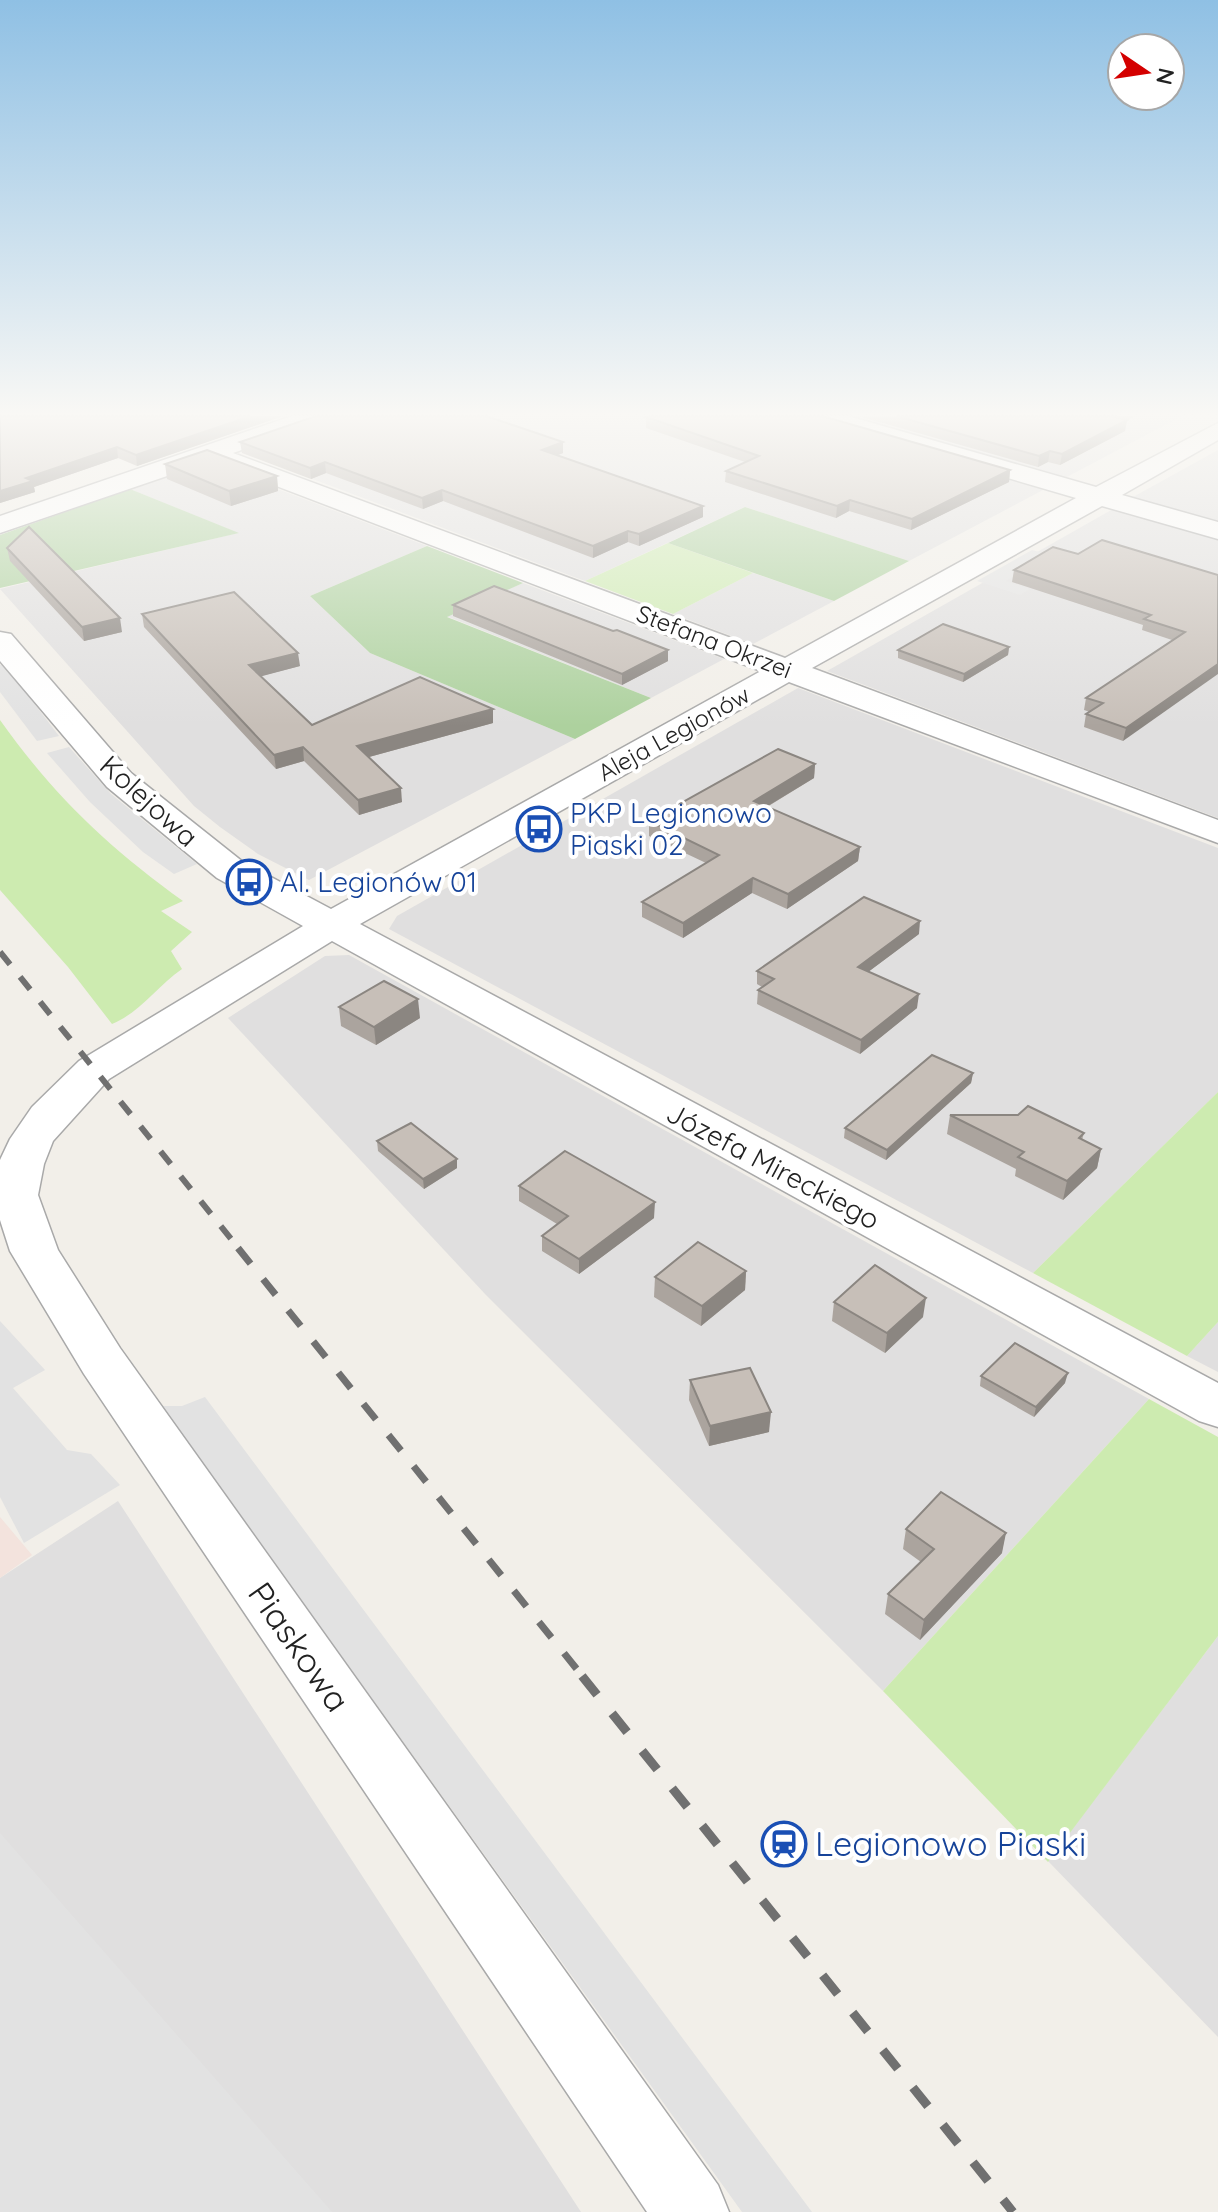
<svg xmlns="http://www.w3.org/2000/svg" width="1218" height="2212" font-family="Quicksand,sans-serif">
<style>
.residential{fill:#e0dfdf}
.military{fill:#f3e3dd}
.grass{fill:#cdebb0}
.forest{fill:#add19e}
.parking{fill:#e2e2e2}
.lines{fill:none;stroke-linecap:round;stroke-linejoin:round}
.minor-casing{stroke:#a9a9a9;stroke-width:3}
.minor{fill:#fff;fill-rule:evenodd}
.rail-far2{stroke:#707070;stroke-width:6;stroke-dasharray:16 16;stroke-linecap:butt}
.rail-far1{stroke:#707070;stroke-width:7;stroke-dasharray:20 20;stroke-linecap:butt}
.rail{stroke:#707070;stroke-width:9;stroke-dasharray:24 24;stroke-linecap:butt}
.wall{fill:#aba49e}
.shaded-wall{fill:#8b8681}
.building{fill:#c7bfb8;stroke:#8b8681;stroke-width:2}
.labels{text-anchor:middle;stroke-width:8;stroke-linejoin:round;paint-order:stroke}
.far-street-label{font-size:24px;fill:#222;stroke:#fff}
.street-label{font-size:28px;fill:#222;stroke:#fff}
.transit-label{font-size:28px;fill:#164399;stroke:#fff;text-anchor:start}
.near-street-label{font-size:34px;fill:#222;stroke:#fff}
.near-transit-label{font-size:34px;fill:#164399;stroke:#fff;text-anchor:start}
</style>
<rect width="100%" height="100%" fill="#f2efe9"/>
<g class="residential">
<polygon points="339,416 793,416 1045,489 909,561 745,507 585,581 243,453"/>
<polygon points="848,416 1182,416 1065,478"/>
<polygon points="1218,450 1218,522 1133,497"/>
<polygon points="212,464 427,546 310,596 370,653 575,739 309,880 258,854 220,827 194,806 0,589 238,533 130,489 199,465"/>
<polygon points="1113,509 1218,540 1218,818 827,671"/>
<polygon points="753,573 834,601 753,644 673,614"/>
<polygon points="523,583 724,659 651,698 446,616"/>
<polygon points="798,688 1218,848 1218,1092 1033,1273 389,929 397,916"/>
<polygon points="349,955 1149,1399 883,1691 486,1295 228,1018 325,956"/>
<polygon points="1218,1322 1218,1372 1187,1356"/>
<polygon points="118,1501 581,2212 0,2212 0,1578"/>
<polygon points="1218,1636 1218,2037 1048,1861"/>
</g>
<polygon class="military" points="0,1517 32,1555 0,1578"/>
<g class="grass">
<polygon points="668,543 753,573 673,614 585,581"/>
<path d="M0,720C54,796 108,847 183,901L161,911L192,932L171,951L182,969C157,986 141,1012 112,1024L68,967L0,890Z"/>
<polygon points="1218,1092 1218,1322 1187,1356 1033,1273"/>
<polygon points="1149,1399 1218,1437 1218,1636 1048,1862 883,1691"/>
</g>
<g class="forest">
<polygon points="130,489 239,533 0,588 0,535"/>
<polygon points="745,507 909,561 834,601 668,543"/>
<polygon points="427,546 523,583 447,617 651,698 575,739 370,653 310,596"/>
</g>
<g class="parking">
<polygon points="1032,550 1050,555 1006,581 1030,589 1020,595 977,581"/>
<polygon points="4,664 59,736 37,741 0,692 0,665"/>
<polygon points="69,747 111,794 197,864 174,874 143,852 90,802 47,753"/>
<polygon points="0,1321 45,1370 13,1388 67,1450 91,1454 120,1485 24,1543 0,1497"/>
<polygon points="205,1397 812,2212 742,2212 161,1406 182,1406"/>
<polygon points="0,1833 332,2212 0,2212"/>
</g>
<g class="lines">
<g class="minor-casing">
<polygon id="minor" points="292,416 327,416 324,421 233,453 785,658 1076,498 813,421 810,416 848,416 1096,487 1218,423 1218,440 1122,495 1218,522 1218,539 1102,506 812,668 1218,820 1218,843 789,682 360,924 1218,1383 1218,1427 1199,1421 332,941 109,1079 53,1141 44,1164 38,1195 58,1250 120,1348 718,2185 729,2212 647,2212 84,1374 10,1251 0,1220 0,1160 10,1139 32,1107 79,1061 303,926 217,878 107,787 0,661 0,632 11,634 131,773 243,862 331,909 761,671 211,461 0,533 0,516"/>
</g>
<use href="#minor" class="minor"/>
<polyline class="rail-far2" points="0,952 240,1250"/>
<polyline class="rail-far1" points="238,1248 584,1678"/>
<polyline class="rail" points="582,1676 1013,2212"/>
</g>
<g class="wall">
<polygon points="0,416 283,416 137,466 118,458 34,487 35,492 0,503"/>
<polygon points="858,416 1135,416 1127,420 1125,431 1060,465 1048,462 1038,467"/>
<polygon points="646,417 1010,470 1009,482 911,530 849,511 836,518 725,482 726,471 745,462 646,428"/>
<polygon points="240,442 563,442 563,453 556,456 703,506 703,517 639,546 628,542 593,558 443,501 423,509 326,473 311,479 242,453"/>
<polygon points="165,464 277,476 278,491 231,506 167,479"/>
<polygon points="7,548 122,632 84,641 10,561"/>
<polygon points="1078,554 1218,575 1123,741 1084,727 1086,714 1090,712 1084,710 1086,698 1172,640 1142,630 1143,625 1012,582 1014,570"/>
<polygon points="453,605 668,650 668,661 622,685 453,616"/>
<polygon points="142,614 300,666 261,676 312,725 493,709 493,723 369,757 402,802 359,815 304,761 276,769 144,627"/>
<polygon points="1009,647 1008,655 963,682 898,658 898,650"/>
<polygon points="815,764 814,778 767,807 860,847 858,861 787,909 752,893 683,938 642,917 642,902 706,863 649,836 649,821"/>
<polygon points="919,934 868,972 917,1008 860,1054 757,1004 758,990 762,987 757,984 757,971"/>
<polygon points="339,1007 420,1018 376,1045 341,1026"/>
<polygon points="973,1073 971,1083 886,1160 844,1138 845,1128"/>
<polygon points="950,1115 1084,1133 1082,1140 1101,1149 1097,1168 1063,1200 1015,1176 1016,1169 947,1134"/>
<polygon points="377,1141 457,1168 424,1189 378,1151"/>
<polygon points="519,1186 654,1218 579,1274 542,1251 542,1236 557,1224 519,1201"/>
<polygon points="746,1271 745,1290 701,1326 654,1297 655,1277"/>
<polygon points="834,1302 923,1317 885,1353 832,1321"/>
<polygon points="981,1376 1065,1383 1034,1417 980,1386"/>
<polygon points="690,1380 769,1432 709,1446 689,1400"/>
<polygon points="906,1529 1002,1553 920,1640 885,1614 888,1594 921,1562 903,1549"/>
</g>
<g class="shaded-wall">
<polygon points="251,416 283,416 137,466 136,455"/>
<polygon points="1117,416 1135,416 1113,428 1127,420 1125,431 1060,465 1062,454"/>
<polygon points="563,442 563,453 542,461 542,450"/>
<polygon points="117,447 118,458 34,487 35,492 0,503 0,491 26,478"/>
<polygon points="1050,451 1048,462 1038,467 1039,456"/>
<polygon points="325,462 326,473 311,479 310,468"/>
<polygon points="1010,470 1009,482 911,530 912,519"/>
<polygon points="277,476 278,491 231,506 229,491"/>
<polygon points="442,490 443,501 423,509 422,498"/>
<polygon points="850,500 849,511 836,518 837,506"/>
<polygon points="703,506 703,517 639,546 639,534"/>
<polygon points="628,531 628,542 593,558 593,546"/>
<polygon points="120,618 122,632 84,641 82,627"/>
<polygon points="1009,647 1008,655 963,682 964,674"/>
<polygon points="668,650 668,661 622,685 622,674"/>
<polygon points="298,653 300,666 251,679 249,665"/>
<polygon points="1218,664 1218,674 1123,741 1126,728"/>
<polygon points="493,709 493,723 358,760 357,746"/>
<polygon points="303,747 304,761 276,769 274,755"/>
<polygon points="815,764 814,778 753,815 754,801"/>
<polygon points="401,788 402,802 359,815 358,800"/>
<polygon points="860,847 858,861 787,909 788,894"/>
<polygon points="753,878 752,893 683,938 683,923"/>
<polygon points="920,921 919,934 856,981 858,967"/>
<polygon points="919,994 917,1008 860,1054 861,1040"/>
<polygon points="418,999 420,1018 376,1045 374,1027"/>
<polygon points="973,1073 971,1083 886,1160 887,1150"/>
<polygon points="1101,1149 1097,1168 1063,1200 1067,1181"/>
<polygon points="457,1159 457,1168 424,1189 423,1179"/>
<polygon points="655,1202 654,1218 579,1274 579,1259"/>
<polygon points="746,1271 745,1290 701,1326 702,1306"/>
<polygon points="926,1298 923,1317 885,1353 887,1333"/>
<polygon points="1068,1373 1065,1383 1034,1417 1036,1407"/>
<polygon points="771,1412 769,1432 709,1446 710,1426"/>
<polygon points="1006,1533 1002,1553 920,1640 924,1620"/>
</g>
<g class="building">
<polygon points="0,416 251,416 136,455 117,447 26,478 33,481 0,491"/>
<polygon points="316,416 486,416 563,442 542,450 703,506 639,534 628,531 593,546 442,490 422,498 325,462 310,468 240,442"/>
<polygon points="650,416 822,416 1010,470 912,519 850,500 837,506 726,471 759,456 646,417"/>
<polygon points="896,416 1117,416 1115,417 1127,420 1062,454 1050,451 1039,456"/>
<polygon points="207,450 277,476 229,491 165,464"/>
<polygon points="29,527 120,618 82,627 7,548"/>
<polygon points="1102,540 1218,575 1218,664 1126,728 1086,714 1103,703 1086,698 1185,632 1144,619 1151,615 1014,570 1053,547 1078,554"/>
<polygon points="494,586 613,631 617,630 668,650 622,674 453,605"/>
<polygon points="234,592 298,653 249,665 312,725 420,677 493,709 357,746 401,788 358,800 303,747 274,755 142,614"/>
<polygon points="943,624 1009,647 964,674 898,650"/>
<polygon points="778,749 815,764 754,801 860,847 788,894 753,878 683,923 642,902 719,855 649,821"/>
<polygon points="864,897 920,921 858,967 919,994 861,1040 758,990 774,979 757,971"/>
<polygon points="384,981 418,999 374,1027 339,1007"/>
<polygon points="932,1055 973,1073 887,1150 845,1128"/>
<polygon points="1028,1106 1084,1133 1079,1138 1101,1149 1067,1181 1018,1157 1024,1152 950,1115 1018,1115"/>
<polygon points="411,1123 457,1159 423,1179 377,1141"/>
<polygon points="565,1151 655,1202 579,1259 542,1236 568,1216 519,1186"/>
<polygon points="698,1242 746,1271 702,1306 655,1277"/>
<polygon points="875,1265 926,1298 887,1333 834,1302"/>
<polygon points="1015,1343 1068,1373 1036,1407 981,1376"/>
<polygon points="750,1368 771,1412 710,1426 690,1380"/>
<polygon points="941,1492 1006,1533 924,1620 888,1594 934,1549 906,1529"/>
</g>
<linearGradient id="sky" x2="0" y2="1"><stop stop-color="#8fc0e4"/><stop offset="0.57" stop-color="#f9f8f5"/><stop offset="1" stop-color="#f9f8f5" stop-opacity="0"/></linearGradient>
<rect width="1218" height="726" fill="url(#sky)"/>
<defs>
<g id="bus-ring" transform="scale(2.3)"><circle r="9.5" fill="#fff" stroke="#1a4fb4" stroke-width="1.5"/><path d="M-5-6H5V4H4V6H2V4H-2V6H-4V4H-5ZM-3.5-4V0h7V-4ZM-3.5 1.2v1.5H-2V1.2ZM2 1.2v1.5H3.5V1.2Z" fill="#1a4fb4"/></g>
<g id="station-ring" transform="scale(2.3)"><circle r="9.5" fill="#fff" stroke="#1a4fb4" stroke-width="1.5"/><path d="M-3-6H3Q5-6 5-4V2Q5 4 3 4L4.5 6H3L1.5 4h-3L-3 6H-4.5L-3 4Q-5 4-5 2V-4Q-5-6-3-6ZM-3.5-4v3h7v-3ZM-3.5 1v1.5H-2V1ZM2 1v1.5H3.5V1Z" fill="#1a4fb4"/></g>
</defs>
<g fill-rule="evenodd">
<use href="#bus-ring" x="539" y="829"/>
<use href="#bus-ring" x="249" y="882"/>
<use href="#station-ring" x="784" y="1844"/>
</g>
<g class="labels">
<g class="far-street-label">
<text transform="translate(714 642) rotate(21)" y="8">Stefana Okrzei</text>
<text transform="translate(674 734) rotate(-29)" y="8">Aleja Legionów</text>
</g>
<g class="street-label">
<text transform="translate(149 801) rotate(42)" y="10">Kolejowa</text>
<text transform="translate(773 1166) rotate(28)" y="10">Józefa Mireckiego</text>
</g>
<g class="transit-label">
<text x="570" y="823">PKP Legionowo<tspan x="570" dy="32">Piaski 02</tspan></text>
<text x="280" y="892">Al. Legionów 01</text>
</g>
<g class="near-street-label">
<text transform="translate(299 1647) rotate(55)" y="12">Piaskowa</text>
</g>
<g class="near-transit-label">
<text x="815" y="1856">Legionowo Piaski</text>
</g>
</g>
<g transform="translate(1146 72) rotate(103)"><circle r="38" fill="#ffffff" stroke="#a7a7a7" stroke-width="2"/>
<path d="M0-6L14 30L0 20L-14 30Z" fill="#d40000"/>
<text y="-12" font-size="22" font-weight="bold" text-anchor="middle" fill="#222222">N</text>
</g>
</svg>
